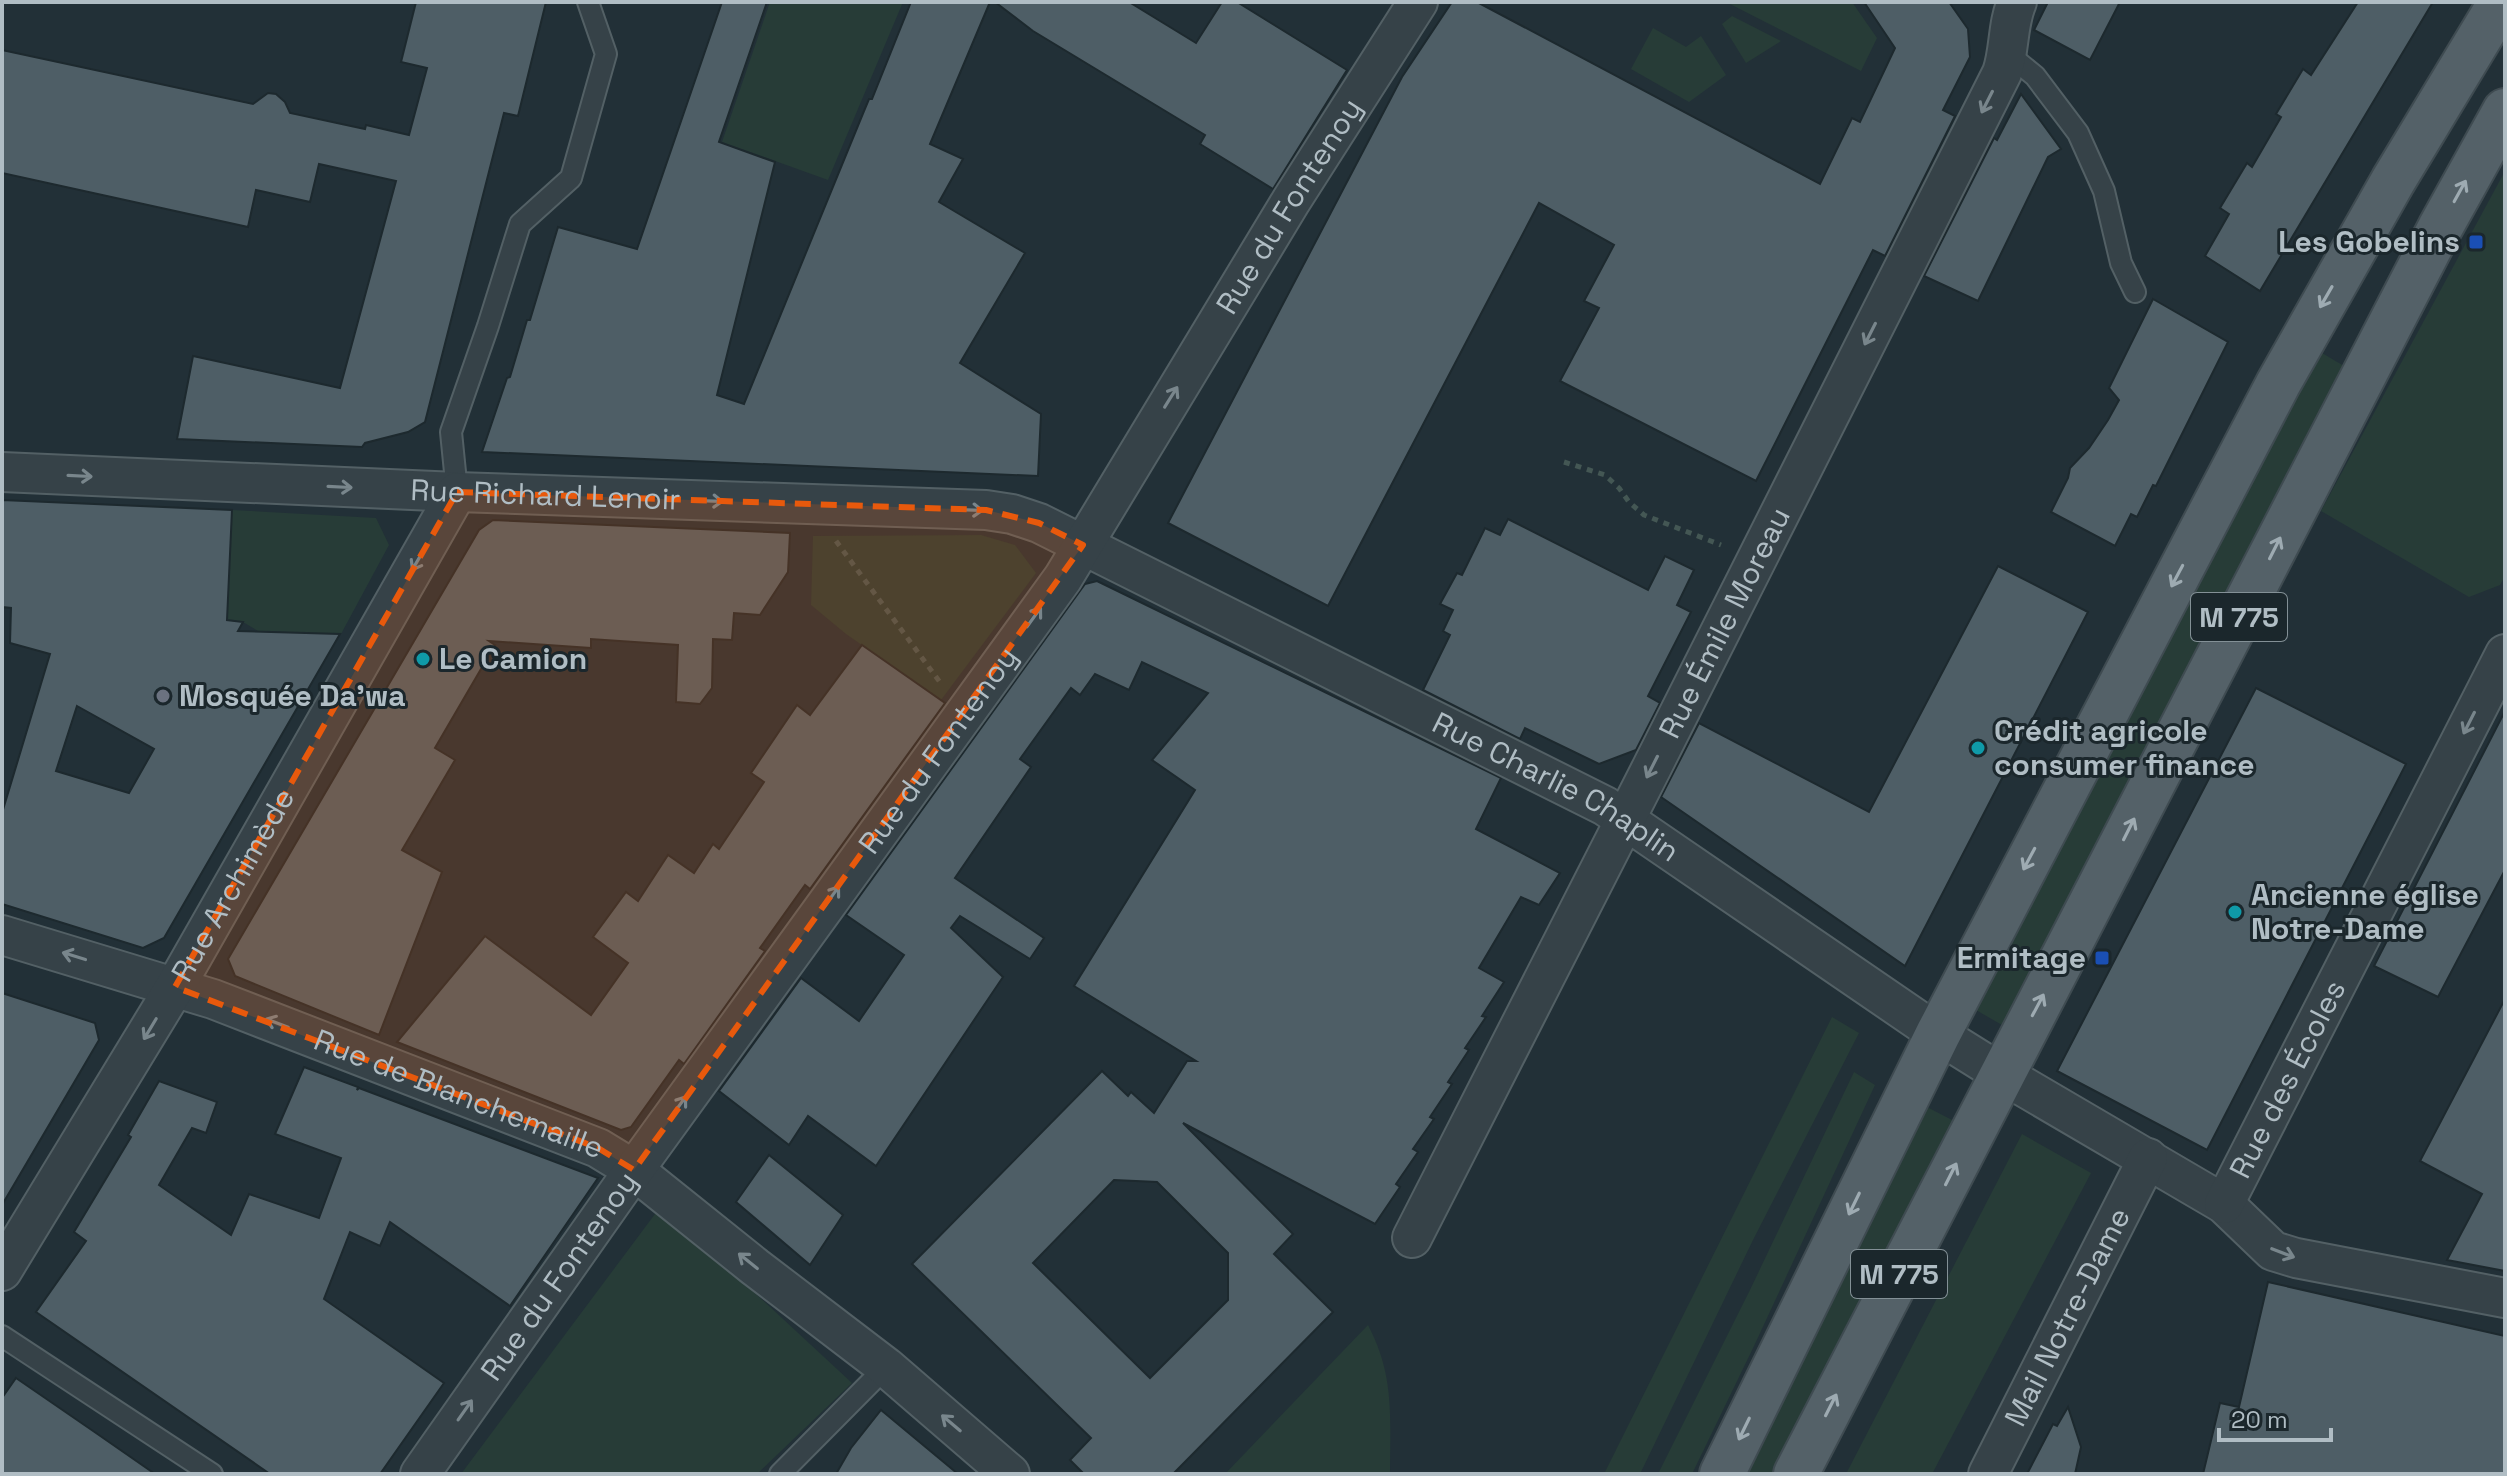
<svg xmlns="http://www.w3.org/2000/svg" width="2507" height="1476" font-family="'Space Grotesk',sans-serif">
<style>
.green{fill:#273c37}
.building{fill:#4e5e66;stroke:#1d292e;stroke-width:2;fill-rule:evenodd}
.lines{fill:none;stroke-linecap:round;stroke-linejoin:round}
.lane-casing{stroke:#536065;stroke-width:24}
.street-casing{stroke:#536065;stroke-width:42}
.primary-casing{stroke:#3f4b51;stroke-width:48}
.path{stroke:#445754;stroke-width:5;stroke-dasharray:6 6;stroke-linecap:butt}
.lane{stroke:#364248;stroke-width:20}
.street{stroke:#364248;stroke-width:38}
.primary{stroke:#546168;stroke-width:44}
.oneway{stroke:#79868c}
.oneway2{stroke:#9eabb2}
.marked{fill:#e8590c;fill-opacity:0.2;stroke:#e8590c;stroke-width:6;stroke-dasharray:16 10;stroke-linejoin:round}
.transit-dot{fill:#1a4fb4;stroke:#1b272c;stroke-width:3}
.culture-dot{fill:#0f9aa8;stroke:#1b272c;stroke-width:3}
.worship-dot{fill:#6b7280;stroke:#1b272c;stroke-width:3}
.labels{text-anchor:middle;stroke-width:6;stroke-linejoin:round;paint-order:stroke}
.shield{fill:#1b272c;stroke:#839096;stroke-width:2}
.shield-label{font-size:28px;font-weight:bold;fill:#b0bdc4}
.street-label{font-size:30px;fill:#b0bdc4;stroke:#1b272c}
.poi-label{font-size:30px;font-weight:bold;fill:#b0bdc4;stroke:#1b272c;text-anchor:start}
</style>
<rect width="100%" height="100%" fill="#223037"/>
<g class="green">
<polygon points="770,2 903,2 828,180 722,142"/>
<polygon points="1726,2 1852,2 1877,38 1861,71"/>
<polygon points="1732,16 1781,41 1746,63 1722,24"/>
<polygon points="1653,28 1686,47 1701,36 1726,75 1689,102 1631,69"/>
<polygon points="2505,171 2505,576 2500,585 2469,597 2321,511"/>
<polygon points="2317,350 2344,366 2149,747 2002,1025 1969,1006"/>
<polygon points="232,510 376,518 389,545 341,634 258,631 243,622 227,620"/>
<polygon points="981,535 1015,545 1036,573 941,700 846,634 811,605 813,536"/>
<polygon points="1832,1017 1859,1033 1753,1240 1640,1474 1604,1474"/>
<polygon points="1854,1072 1875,1085 1754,1346 1692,1474 1658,1474 1749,1292"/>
<polygon points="1921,1104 1956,1122 1774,1474 1739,1474"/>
<polygon points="2022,1134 2091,1173 1932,1474 1846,1474"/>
<polygon points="661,1206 852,1383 757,1474 461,1474"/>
<path d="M1368,1325C1395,1376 1390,1418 1390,1474H1225Z"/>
</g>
<g class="building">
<polygon points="416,2 546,2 518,116 504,113 425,422 408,432 365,443 362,447 177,439 193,356 340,388 396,181 319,164 310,202 256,190 248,227 2,173 2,50 253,104 268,93 276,94 285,102 290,113 365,129 366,125 409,135 427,68 401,62"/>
<polygon points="722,2 767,2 719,142 775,162 717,395 744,404 864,111 869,99 872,99 911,2 990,2 930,144 963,159 939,202 1025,253 960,363 1041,414 1038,476 482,452 507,378 510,377 527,320 530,320 558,227 637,249"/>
<polygon points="995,2 1129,2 1196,43 1222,2 1237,2 1347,70 1273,189 1200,144 1205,135 1033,31"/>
<polygon points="1452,2 1477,2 1820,184 1852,118 1860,122 1895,48 1864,2 1949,2 1968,29 1970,57 1943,110 1955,116 1885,256 1873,250 1756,481 1560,381 1599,308 1584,301 1614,245 1539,203 1328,606 1168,523 1402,77"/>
<polygon points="2048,2 2120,2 2090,60 2034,30"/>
<polygon points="2358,2 2433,2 2260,291 2205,256 2229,214 2220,208 2247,163 2252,167 2281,117 2276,114 2303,69 2311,75"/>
<polygon points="2021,94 2061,149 2048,157 1978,301 1924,276 1994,138 1997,140"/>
<polygon points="2153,299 2228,342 2156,486 2153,485 2137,517 2131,514 2115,546 2051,512 2068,478 2070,468 2089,448 2108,420 2119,400 2109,388"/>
<path d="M2,500L232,510L227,620L243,622L238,631L340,634L164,938L143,948L2,904V813L50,654L10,643L11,608L2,607ZM77,706L154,749L129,793L56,771Z"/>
<polygon points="1508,519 1648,590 1665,556 1694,570 1677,605 1691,612 1648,696 1660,703 1636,750 1599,764 1525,728 1520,739 1423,690 1450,635 1443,631 1453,610 1440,604 1457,573 1462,575 1485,528 1500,535"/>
<polygon points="493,520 790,533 788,572 760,615 734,613 732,640 713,639 712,688 700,704 676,702 678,645 591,639 591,648 489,641 495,645 435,748 455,760 402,850 442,872 379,1035 235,976 228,959 479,530"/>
<polygon points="1998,566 2088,612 1905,966 1661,797 1699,723 1869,812"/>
<path d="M1097,581L1501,778L1476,829L1560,873L1539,905L1521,897L1479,968L1504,982L1482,1016L1486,1017L1465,1048L1469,1050L1448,1082L1452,1084L1430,1117L1434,1119L1413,1149L1418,1152L1396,1184L1400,1187L1375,1224L1183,1123L1293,1234L1274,1254L1333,1312L1173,1474H1084L1070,1460L1091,1438L912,1264L1102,1071L1128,1096L1131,1092L1154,1113L1187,1061H1196L1074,986L1195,790L1152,760L1208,693L1142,662L1129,690L1095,674L1080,695L1071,688L1020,759L1031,767L955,878L1044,938L1030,959L960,916L951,928L1003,977L876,1166L808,1116L789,1145L719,1091L801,978L859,1021L904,955L846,915L1085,584ZM1114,1180L1157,1182L1228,1253V1300L1150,1378L1033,1263Z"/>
<polygon points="862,645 945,703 810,889 805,885 760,948 765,951 684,1064 679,1060 631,1127 621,1130 397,1042 485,936 591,1015 628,963 593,937 626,892 638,901 668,855 694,873 713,844 719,849 764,782 751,773 797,705 810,715"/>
<polygon points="2256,688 2406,764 2207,1150 2057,1071"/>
<polygon points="2505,711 2505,870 2438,997 2374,966"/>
<polygon points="2,993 95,1023 99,1040 2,1205"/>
<polygon points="2505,999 2505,1271 2447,1260 2482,1194 2420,1161"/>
<polygon points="304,1067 358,1087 357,1090 359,1088 598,1178 510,1306 390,1222 380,1246 350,1232 324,1299 444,1383 380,1474 270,1474 36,1312 86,1241 74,1232 131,1137 128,1135 159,1081 217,1102 206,1133 192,1128 159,1185 231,1235 249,1194 319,1218 341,1158 275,1134"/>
<polygon points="769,1155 843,1215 810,1265 736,1202"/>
<polygon points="2268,1282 2505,1336 2505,1474 2203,1474 2220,1403 2239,1407"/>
<polygon points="16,1378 96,1433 155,1474 2,1474 2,1398"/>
<polygon points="2068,1407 2081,1447 2075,1474 2027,1474 2053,1424 2057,1426"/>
<polygon points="881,1410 958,1474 836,1474 851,1448"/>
</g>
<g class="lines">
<g class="lane-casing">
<g id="lane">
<polyline points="2008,54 2035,76 2078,133 2104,191 2121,263 2135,292"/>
<polyline points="457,492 451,432 488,326 520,224 571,178 606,54 588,2"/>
<polyline points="2,1336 212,1474"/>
<polyline points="780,1474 886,1367"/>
</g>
</g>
<g class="street-casing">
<g id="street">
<path id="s1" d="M2,472L457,492L986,510L1012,514L1039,523L1605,806L1938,1034L2002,1074L2224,1204L2273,1251L2296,1258L2505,1298"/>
<path id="s2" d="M2,935L213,999L598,1148L634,1170L755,1267L886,1367L1010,1474"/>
<path id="s3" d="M2224,1204L2505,654"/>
<path id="s4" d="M1412,1238L1652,767L2002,73C2010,50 2007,25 2017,2"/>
<path id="s5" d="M2,1271L175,987L457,492"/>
<path id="s6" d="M420,1474L634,1170L1063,578L1291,201L1418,2"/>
<path id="s7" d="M1988,1474L2148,1158"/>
</g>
</g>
<g class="primary-casing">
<g id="primary">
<polyline points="1722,1474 1938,1034 2278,384 2393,181 2501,2"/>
<polyline points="1796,1474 2440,228 2505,111"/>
</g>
</g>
<g class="path">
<polyline points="1564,462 1605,475 1619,488 1629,502 1644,515 1721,545"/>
<polyline points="836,541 942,685"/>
</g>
<use href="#lane" class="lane"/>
<use href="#street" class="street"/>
<use href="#primary" class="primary"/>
</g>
<defs><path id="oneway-shaft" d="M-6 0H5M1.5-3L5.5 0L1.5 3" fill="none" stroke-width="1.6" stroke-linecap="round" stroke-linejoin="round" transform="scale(2)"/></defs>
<g class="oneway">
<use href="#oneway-shaft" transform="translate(1987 102) rotate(117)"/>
<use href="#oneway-shaft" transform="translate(1870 334) rotate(117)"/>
<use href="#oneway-shaft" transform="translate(1171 397) rotate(-58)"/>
<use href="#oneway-shaft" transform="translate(80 476) rotate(3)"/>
<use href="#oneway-shaft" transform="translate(340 487) rotate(3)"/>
<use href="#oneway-shaft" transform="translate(711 501) rotate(2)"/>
<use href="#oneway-shaft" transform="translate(971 510) rotate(2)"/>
<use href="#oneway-shaft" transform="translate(418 560) rotate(120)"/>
<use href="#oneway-shaft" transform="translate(1034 617) rotate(-54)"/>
<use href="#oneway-shaft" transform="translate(2469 723) rotate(117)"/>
<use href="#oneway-shaft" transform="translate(1652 767) rotate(117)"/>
<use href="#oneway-shaft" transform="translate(832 896) rotate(-54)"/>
<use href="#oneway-shaft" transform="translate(74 956) rotate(-163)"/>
<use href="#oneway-shaft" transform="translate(277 1023) rotate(-159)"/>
<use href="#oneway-shaft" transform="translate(150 1029) rotate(121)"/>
<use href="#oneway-shaft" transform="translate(679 1106) rotate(-54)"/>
<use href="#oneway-shaft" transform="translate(2283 1253) rotate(21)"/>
<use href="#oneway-shaft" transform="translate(748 1261) rotate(-141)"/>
<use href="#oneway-shaft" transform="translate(465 1410) rotate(-55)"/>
<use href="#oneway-shaft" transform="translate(951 1423) rotate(-140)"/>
</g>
<g class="oneway2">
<use href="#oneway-shaft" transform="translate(2460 191) rotate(-61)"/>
<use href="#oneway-shaft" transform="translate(2326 297) rotate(120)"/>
<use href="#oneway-shaft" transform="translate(2275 548) rotate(-63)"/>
<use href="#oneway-shaft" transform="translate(2177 576) rotate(118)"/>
<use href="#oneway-shaft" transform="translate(2129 829) rotate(-63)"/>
<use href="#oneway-shaft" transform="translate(2029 859) rotate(118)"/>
<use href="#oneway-shaft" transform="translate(2038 1005) rotate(-62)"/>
<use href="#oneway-shaft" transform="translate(1951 1174) rotate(-63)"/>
<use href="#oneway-shaft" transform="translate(1854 1204) rotate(116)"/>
<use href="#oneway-shaft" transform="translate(1831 1405) rotate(-63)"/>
<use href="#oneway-shaft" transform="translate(1744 1429) rotate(116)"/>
</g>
<path class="marked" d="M457,492L986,510L1039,523L1083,545L634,1170L598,1148L175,987Z"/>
<g class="transit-dot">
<rect x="2468" y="234" width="16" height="16" rx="4"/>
<rect x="2094" y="950" width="16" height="16" rx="4"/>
</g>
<g class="culture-dot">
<circle cx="423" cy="659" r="8"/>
<circle cx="1978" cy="748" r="8"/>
<circle cx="2235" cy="912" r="8"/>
</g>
<circle class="worship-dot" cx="163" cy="696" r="8"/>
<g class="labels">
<g class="shield">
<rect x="2191" y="593" width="96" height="48" rx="6"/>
<rect x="1851" y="1250" width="96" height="48" rx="6"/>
</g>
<g class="shield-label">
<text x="2239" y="627">M 775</text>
<text x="1899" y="1284">M 775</text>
</g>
<g class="street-label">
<text dy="10" stroke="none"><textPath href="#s6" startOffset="1538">Rue du Fontenoy</textPath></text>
<text dy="10" stroke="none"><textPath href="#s1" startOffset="544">Rue Richard Lenoir</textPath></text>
<text dy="10" stroke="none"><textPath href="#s4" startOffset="690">Rue Émile Moreau</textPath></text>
<text dy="10" stroke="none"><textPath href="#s6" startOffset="890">Rue du Fontenoy</textPath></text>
<text dy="10" stroke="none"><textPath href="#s1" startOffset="1620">Rue Charlie Chaplin</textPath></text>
<text dy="10" stroke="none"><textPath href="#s5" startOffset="450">Rue Archimède</textPath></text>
<text dy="10" stroke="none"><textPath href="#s3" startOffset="140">Rue des Écoles</textPath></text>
<text dy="10" stroke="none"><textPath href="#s2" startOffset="484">Rue de Blanchemaille</textPath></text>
<text dy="10" stroke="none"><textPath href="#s6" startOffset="242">Rue du Fontenoy</textPath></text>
<text dy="10" stroke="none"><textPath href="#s7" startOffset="176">Mail Notre-Dame</textPath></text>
</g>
<g class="poi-label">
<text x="2460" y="252" text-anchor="end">Les Gobelins</text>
<text x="439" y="669">Le Camion</text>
<text x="179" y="706">Mosquée Da'wa</text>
<text x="1994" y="741">Crédit agricole<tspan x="1994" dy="34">consumer finance</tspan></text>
<text x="2251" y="905">Ancienne église<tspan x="2251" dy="34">Notre-Dame</tspan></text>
<text x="2086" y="968" text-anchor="end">Ermitage</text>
</g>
</g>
<rect width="2507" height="1476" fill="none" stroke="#b0bdc4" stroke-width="8"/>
<path d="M2219 1428v12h112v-12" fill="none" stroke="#b0bdc4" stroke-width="4"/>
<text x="2231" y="1428" font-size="24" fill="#b0bdc4" stroke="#1b272c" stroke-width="6" paint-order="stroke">20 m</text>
</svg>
